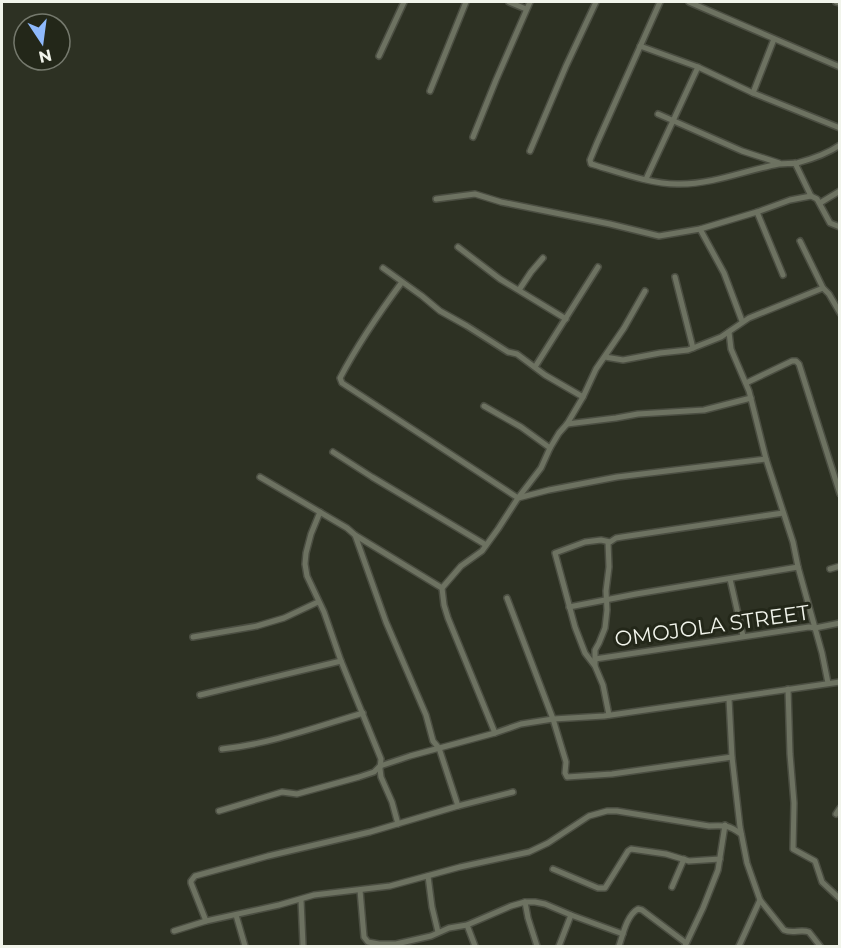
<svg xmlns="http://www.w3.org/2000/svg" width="841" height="948" font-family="Montserrat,sans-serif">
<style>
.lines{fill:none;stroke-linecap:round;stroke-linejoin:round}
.minor-casing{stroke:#4b4e42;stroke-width:8}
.minor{stroke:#6d7261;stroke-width:5}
.labels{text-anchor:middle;stroke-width:6;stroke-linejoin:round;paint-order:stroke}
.street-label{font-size:21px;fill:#f1f4eb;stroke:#232719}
</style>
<rect width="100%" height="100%" fill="#2d3123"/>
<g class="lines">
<g class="minor-casing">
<g id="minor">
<polyline points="509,2 526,9"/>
<path d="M660,2L597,143L590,160L591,164C618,172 653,185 680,184C714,184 746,170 779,164C785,163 791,164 797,163C812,159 827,154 840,145"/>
<polyline points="689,2 840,67"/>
<polyline points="836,2 840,3"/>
<polyline points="640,46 698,67 753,93 840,128"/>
<polyline points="379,56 404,2"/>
<polyline points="430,91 466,2"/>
<polyline points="753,93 774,39"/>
<polyline points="658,114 742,151 779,163"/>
<polyline points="473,137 496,80 530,2"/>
<polyline points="530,151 566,66 596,2"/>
<polyline points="795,163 811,196 817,199 830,223 840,227"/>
<polyline points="646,179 698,67"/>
<polyline points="436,199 475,194 501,202 610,224 659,236 700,229 757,212 790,200 811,196"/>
<polyline points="820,203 840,191"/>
<polyline points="757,212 783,275"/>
<polyline points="700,229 724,273 742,321"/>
<polyline points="800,241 823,288 829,294 840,313"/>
<polyline points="458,247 500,279 566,319"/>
<polyline points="383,268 422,296 440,311 467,326 508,352 517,354 545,375 583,397"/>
<polyline points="675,277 693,348"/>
<path d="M402,282C379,313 358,344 340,378L342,383L518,498L549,490L617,477L766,459"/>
<polyline points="519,290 531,272 543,258"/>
<polyline points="729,332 731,349 749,391 766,459 793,542 798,567 822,653 828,683"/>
<polyline points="605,357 623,360 660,353 688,350 721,337 749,318 823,288"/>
<polyline points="535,367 598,267"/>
<polyline points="746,383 792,361 796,361 799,364 840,494"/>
<polyline points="484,406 521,427 550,448"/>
<polyline points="567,424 616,418 638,414 704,410 751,398"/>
<polyline points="333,452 372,477 486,545"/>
<polyline points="260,477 347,528 355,535 442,588"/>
<polyline points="320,512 311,534 306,553 305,564 307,576 324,612 341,661 381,759 380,769 381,777 392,802 398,824"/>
<polyline points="355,535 386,622 426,715 433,741 439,748 458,806"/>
<polyline points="830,569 840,566"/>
<polyline points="730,579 743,636"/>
<polyline points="507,598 553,719 566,762 565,773 567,777 612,774 732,757"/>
<polyline points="569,607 636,594 798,567"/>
<polyline points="193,637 257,626 284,618 318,602"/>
<polyline points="595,659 595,650 599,643 605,628 607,610 606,591 609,567 608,542"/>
<polyline points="595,665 595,659 809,627 815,628 840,623"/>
<polyline points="788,689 790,754 794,803 793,849 815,861 822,882 839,898"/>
<polyline points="200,695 341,661"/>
<path d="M729,699L732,757L740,827L747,863L760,900L784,930C792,934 801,929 809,932L820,946"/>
<polyline points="609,715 603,685 595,666 585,653 575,627 555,553 585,542 601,540 610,542 616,538 622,537 783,513"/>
<polyline points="495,733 448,618 444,605 442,588 461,566 482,551 498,529 518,498 541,468 550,448 559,433 567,424 583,397 596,369 624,328 645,291"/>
<path d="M222,749C270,744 316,727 363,713"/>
<polyline points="219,811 282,792 297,794 359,777 374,772 380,766 410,756 495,733 521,724 553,719 604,716 840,682"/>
<polyline points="836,814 840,808"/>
<polyline points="553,869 598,888 605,888 628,851 631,849 666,854 689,861 720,859"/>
<polyline points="428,876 432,907 438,932"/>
<polyline points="672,887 684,859"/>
<polyline points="360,890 364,937 368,942 379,944 396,944 431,936 449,928 467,925 511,906 525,902 535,902 545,904 571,915 623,934"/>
<polyline points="301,900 303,945"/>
<polyline points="525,902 528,918 537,946"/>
<polyline points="236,915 245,946"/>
<polyline points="206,921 191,883 191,881 195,876 268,856 370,832 458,806 513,792"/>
<polyline points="467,925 475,946"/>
<path d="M174,931L206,921L279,905L314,895L390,886L460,867L529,852L548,843L589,816L607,811H617L709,826C724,825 729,825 741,834"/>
<polyline points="559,946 571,915"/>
<path d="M619,946C623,934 627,915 638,909L642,910L686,943"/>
<polyline points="685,946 703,908 718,870 725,825"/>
<polyline points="739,946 760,900"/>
</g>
</g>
<use href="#minor" class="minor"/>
</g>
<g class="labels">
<g class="street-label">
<text transform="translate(712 626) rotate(-8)" y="7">OMOJOLA STREET</text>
</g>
</g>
<rect width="841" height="948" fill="none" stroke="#f1f4eb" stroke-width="6"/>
<g transform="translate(42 42) rotate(167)"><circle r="28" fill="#232719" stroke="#75796d" stroke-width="1.5"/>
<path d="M0-4.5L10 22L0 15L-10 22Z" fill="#8eb9fc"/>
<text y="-9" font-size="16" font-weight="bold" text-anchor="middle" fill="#f1f4eb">N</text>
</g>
</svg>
